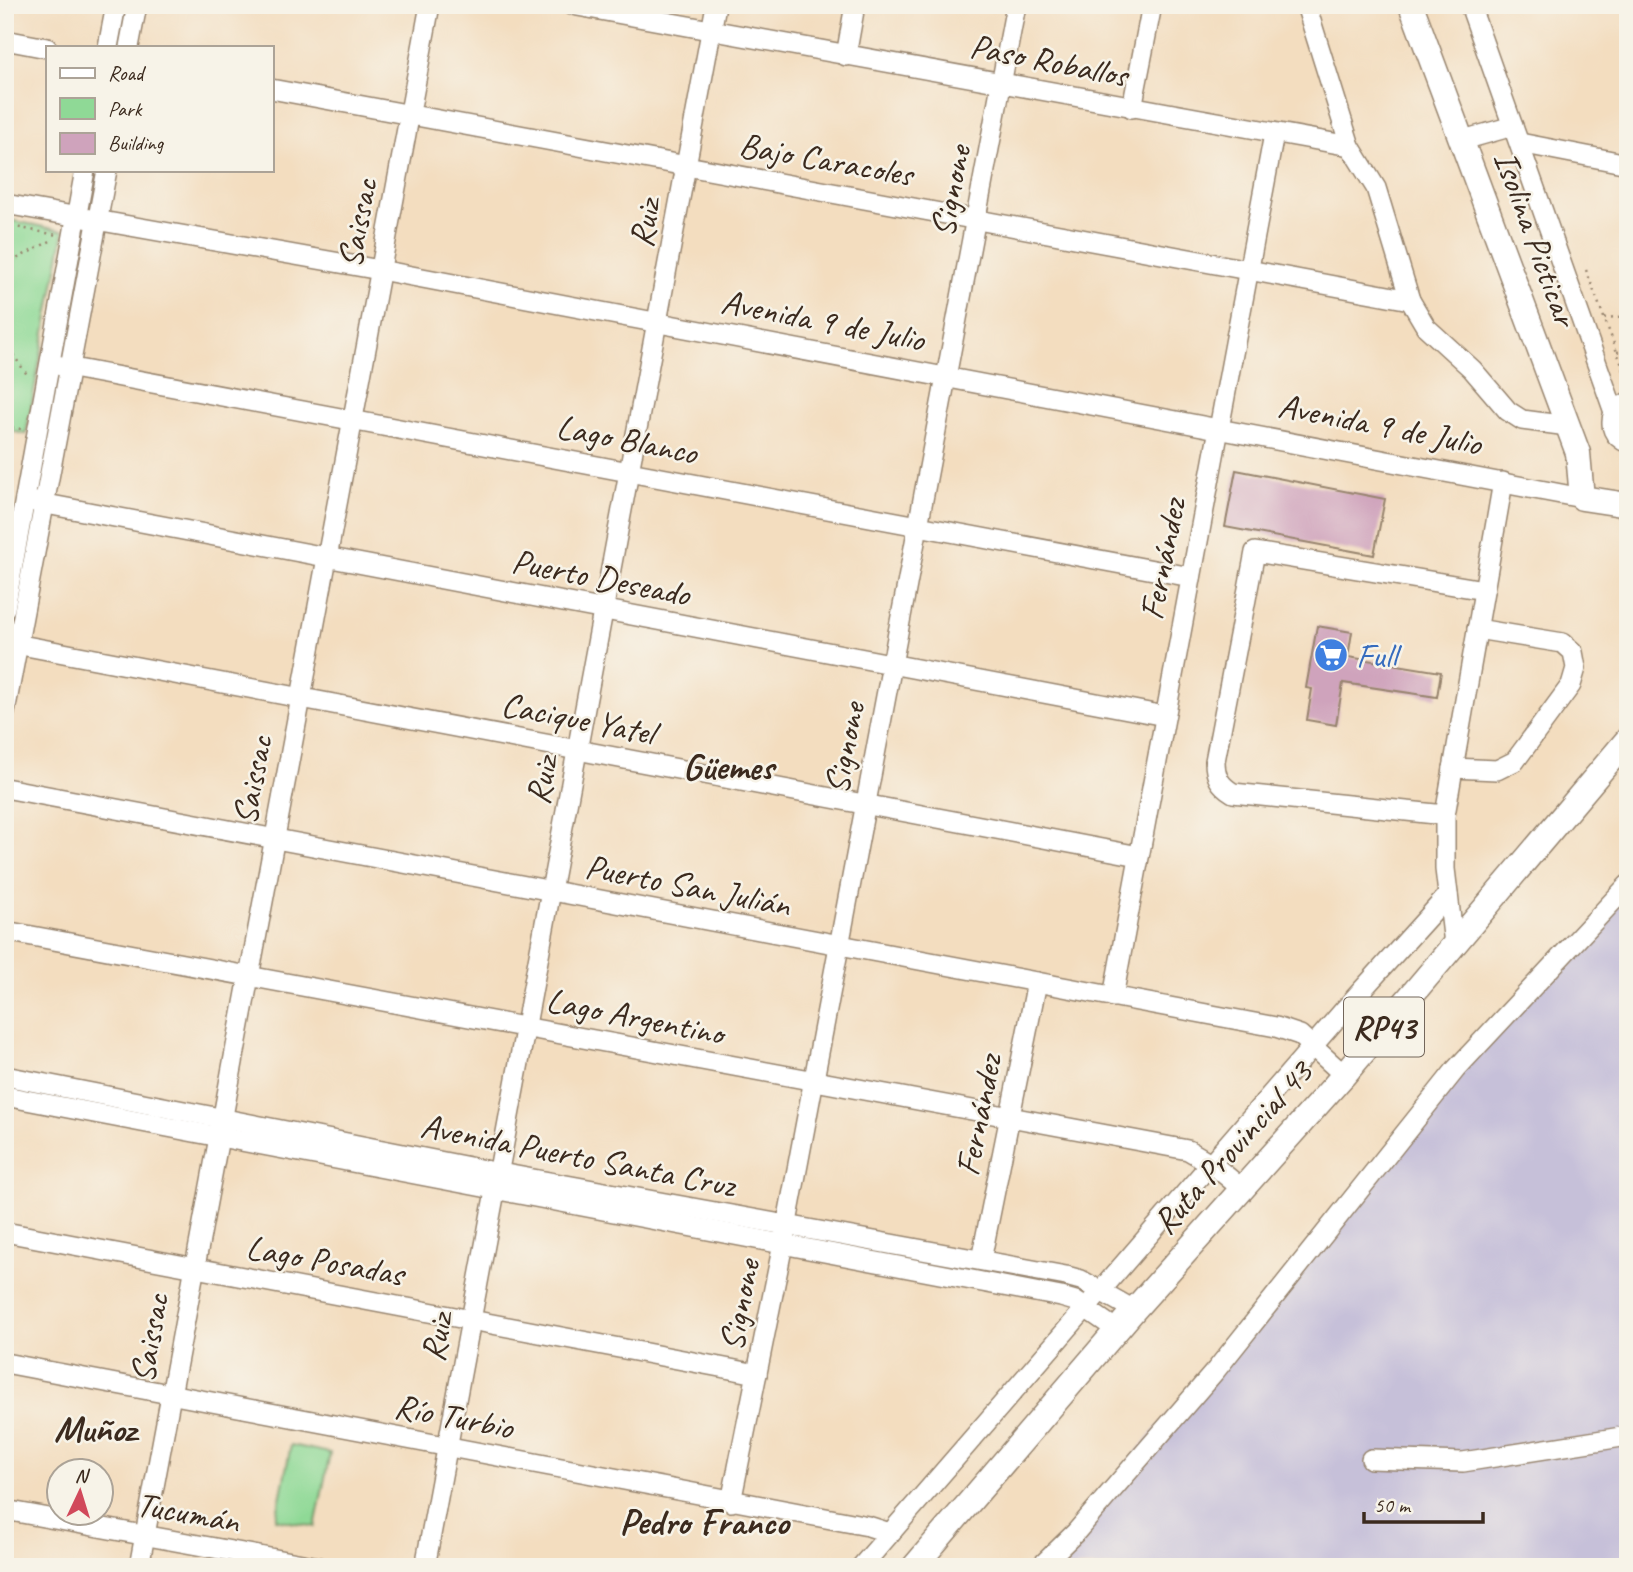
<svg xmlns="http://www.w3.org/2000/svg" width="1633" height="1572" font-family="Caveat,sans-serif">
<style>
.industrial{fill:#c6c0d9}
.green{fill:#8fd996;stroke:#65825a;stroke-width:2}
.building{fill:#cfa3bc}
.lines{fill:none;stroke-linecap:round;stroke-linejoin:round}
.minor-casing{stroke:#97846e;stroke-width:22}
.major-casing{stroke:#97846e;stroke-width:27}
.path{stroke:#97846e;stroke-width:2.5;stroke-dasharray:2 5;stroke-linecap:butt}
.minor{stroke:#fff;stroke-width:19}
.major{stroke:#fff;stroke-width:24}
.labels{text-anchor:middle;stroke-width:5;stroke-linejoin:round;paint-order:stroke}
.shield{fill:#f7f3e8;stroke:#73665b;stroke-width:2}
.shield-label{font-size:33px;font-weight:bold;fill:#3b2a1e}
.street-label{font-size:35px;fill:#3b2a1e;stroke:#f7f3e8}
.shop-label{font-size:35px;fill:#366cbe;stroke:#f7f3e8;text-anchor:start}
.neighbourhood-label{font-size:37px;font-weight:bold;fill:#3b2a1e;stroke:#f7f3e8}
</style>
<rect width="100%" height="100%" fill="#f7f3e8"/>
<filter id="ink" filterUnits="userSpaceOnUse"><feTurbulence type="fractalNoise" baseFrequency=".0143" numOctaves="2"/><feDisplacementMap in="SourceGraphic" scale="14" xChannelSelector="R" yChannelSelector="G"/><feConvolveMatrix kernelMatrix="1 2 1 2 8 2 1 2 1" color-interpolation-filters="sRGB"/></filter>
<filter id="wash" filterUnits="userSpaceOnUse"><feTurbulence type="fractalNoise" baseFrequency=".00686" numOctaves="4" result="noise"/><feDisplacementMap in="SourceGraphic" scale="28" xChannelSelector="R" yChannelSelector="G"/><feGaussianBlur stdDeviation="1.57" result="paint"/><feColorMatrix in="noise" values="0 0 0 0 0 0 0 0 0 0 0 0 0 0 0 0 0 1.4 0 .05"/><feComposite in="paint" operator="in"/></filter>
<g filter="url(#wash)">
<rect width="100%" height="100%" fill="#f3ddbf"/>
<polygon class="industrial" points="1628,885 1628,1567 1040,1567 1456,1069"/>
<g class="green">
<polygon points="5,219 64,231 26,434 5,430"/>
<polygon points="291,1445 330,1453 315,1527 276,1519"/>
</g>
<g id="blocks">
<g class="building">
<polygon points="1236,470 1385,499 1374,555 1225,527"/>
<polygon points="1317,626 1352,632 1348,657 1441,672 1437,697 1343,683 1336,725 1307,720 1312,689 1306,688"/>
</g>
</g>
</g>
<g filter="url(#ink)">
<use href="#blocks" fill-opacity="0" stroke="#97846e" stroke-width="2"/>
<g class="lines">
<g class="minor-casing">
<g id="minor">
<polyline points="572,5 1350,146"/>
<polyline points="1306,5 1350,146 1376,188 1410,300 1426,327 1472,369 1508,411 1522,420 1568,426"/>
<polyline points="1470,5 1614,412"/>
<polyline points="5,40 47,48"/>
<polyline points="108,47 116,5"/>
<polyline points="129,47 137,5"/>
<polyline points="846,56 855,5"/>
<polyline points="271,89 1410,300"/>
<polyline points="1132,108 1152,5"/>
<polyline points="1463,140 1513,126"/>
<polyline points="1520,143 1628,164"/>
<polyline points="5,204 380,270 1582,498"/>
<polyline points="51,364 1191,577"/>
<path d="M1628,402L1614,412C1609,426 1613,437 1628,443"/>
<polyline points="25,500 1165,716"/>
<polyline points="5,608 85,170"/>
<polyline points="5,642 1139,856"/>
<polyline points="5,712 107,170"/>
<polyline points="1453,768 1497,770 1515,761 1571,685 1576,668 1573,652 1563,643 1477,629"/>
<polyline points="5,788 1276,1027 1300,1035 1344,1075"/>
<path d="M1445,815L1233,793C1220,785 1215,777 1215,761L1255,552L1484,590"/>
<polyline points="5,931 1188,1150 1212,1164 1241,1188"/>
<polyline points="1454,944 1445,869 1445,815 1503,482"/>
<polyline points="1113,997 1274,134"/>
<polyline points="5,1076 500,1173 1066,1276 1081,1280 1134,1310"/>
<polyline points="5,1096 1061,1297 1075,1301 1117,1330"/>
<polyline points="5,1232 757,1374"/>
<polyline points="981,1260 1037,982"/>
<polyline points="5,1363 868,1526 890,1533"/>
<polyline points="1371,1459 1463,1462 1628,1436"/>
<polyline points="731,1502 783,1244 1016,5"/>
<polyline points="5,1510 319,1567"/>
<polyline points="139,1567 430,5"/>
<polyline points="425,1567 716,5"/>
<polyline points="861,1567 1344,1010 1448,895"/>
<polyline points="1040,1567 1076,1532 1216,1370 1456,1069 1628,885"/>
</g>
</g>
<g class="major-casing">
<g id="major">
<polyline points="1411,5 1578,453 1582,498 1628,505"/>
<polyline points="914,1567 1134,1310 1344,1075 1628,739"/>
</g>
</g>
<g class="path">
<polyline points="5,225 57,235"/>
<polyline points="5,265 54,239"/>
<polyline points="1586,270 1628,381"/>
<polyline points="1604,318 1628,316"/>
<polyline points="5,343 28,376"/>
<polyline points="1617,352 1628,350"/>
<polyline points="5,426 21,429"/>
</g>
<use href="#minor" class="minor"/>
<use href="#major" class="major"/>
</g>
</g>
<defs>
<g id="supermarket-disc" transform="scale(1.75)"><circle r="9.5" fill="#3f7fe0" stroke="#f7f3e8"/><path d="M-6-5.5h2.5l.6 2H6L4.5 2H-2.5L-4.4-4H-6ZM-1.5 3.2a1.3 1.3 0 1 0 .1 0ZM3 3.2a1.3 1.3 0 1 0 .1 0Z" fill="#fff"/></g>
</defs>
<g fill-rule="evenodd">
<use href="#supermarket-disc" x="1331" y="655"/>
</g>
<g class="labels">
<rect class="shield" x="1344" y="997.5" width="80" height="59" rx="5"/>
<g class="shield-label">
<text x="1384" y="1039">RP43</text>
</g>
<g class="street-label">
<text transform="translate(1049 60) rotate(11)" y="12">Paso Roballos</text>
<text transform="translate(826 159) rotate(10)" y="12">Bajo Caracoles</text>
<text transform="translate(950 191) rotate(-79)" y="12">Signone</text>
<text transform="translate(357 223) rotate(-79)" y="12">Saissac</text>
<text transform="translate(644 223) rotate(-80)" y="12">Ruiz</text>
<text transform="translate(1536 238) rotate(70)" y="12">Isolina Picticar</text>
<text transform="translate(823 320) rotate(11)" y="12">Avenida 9 de Julio</text>
<text transform="translate(1380 424) rotate(11)" y="12">Avenida 9 de Julio</text>
<text transform="translate(627 439) rotate(11)" y="12">Lago Blanco</text>
<text transform="translate(1162 559) rotate(-79)" y="12">Fernández</text>
<text transform="translate(601 577) rotate(11)" y="12">Puerto Deseado</text>
<text transform="translate(578 718) rotate(11)" y="12">Cacique Yatel</text>
<text transform="translate(844 748) rotate(-79)" y="12">Signone</text>
<text transform="translate(252 780) rotate(-79)" y="12">Saissac</text>
<text transform="translate(541 780) rotate(-79)" y="12">Ruiz</text>
<text transform="translate(688 885) rotate(11)" y="12">Puerto San Julián</text>
<text transform="translate(635 1016) rotate(11)" y="12">Lago Argentino</text>
<text transform="translate(978 1115) rotate(-79)" y="12">Fernández</text>
<text transform="translate(1232 1147) rotate(-48)" y="12">Ruta Provincial 43</text>
<text transform="translate(578 1155) rotate(11)" y="12">Avenida Puerto Santa Cruz</text>
<text transform="translate(325 1260) rotate(10)" y="12">Lago Posadas</text>
<text transform="translate(739 1305) rotate(-79)" y="12">Signone</text>
<text transform="translate(436 1337) rotate(-79)" y="12">Ruiz</text>
<text transform="translate(149 1338) rotate(-80)" y="12">Saissac</text>
<text transform="translate(454 1416) rotate(11)" y="12">Río Turbio</text>
<text transform="translate(188 1512) rotate(10)" y="12">Tucumán</text>
</g>
<g class="shop-label">
<text x="1356" y="667">Full</text>
</g>
<g class="neighbourhood-label">
<text x="728" y="779">Güemes</text>
<text x="95" y="1441">Muñoz</text>
<text x="704" y="1534">Pedro Franco</text>
</g>
</g>
<rect width="1633" height="1572" fill="none" stroke="#f7f3e8" stroke-width="28"/>
<rect x="46" y="46" width="228" height="126" fill="#f7f3e8" stroke="#aca397" stroke-width="2"/>
<rect x="60" y="68" width="35" height="10" fill="#ffffff" stroke="#aca397" stroke-width="2"/>
<text x="108" y="80" font-size="21" fill="#3b2a1e">Road</text>
<rect x="60" y="98" width="35" height="21" fill="#8fd996" stroke="#aca397" stroke-width="2"/>
<text x="108" y="116" font-size="21" fill="#3b2a1e">Park</text>
<rect x="60" y="133" width="35" height="21" fill="#cfa3bc" stroke="#aca397" stroke-width="2"/>
<text x="108" y="150" font-size="21" fill="#3b2a1e">Building</text>
<g transform="translate(80 1492) rotate(4)"><circle r="33" fill="#f7f3e8" stroke="#aca397" stroke-width="2"/>
<path d="M0-5L12 26L0 18L-12 26Z" fill="#d1495b"/>
<text y="-10" font-size="19" font-weight="bold" text-anchor="middle" fill="#3b2a1e">N</text>
</g>
<path d="M1364 1512v10h119v-10" fill="none" stroke="#3b2a1e" stroke-width="3.5"/>
<text x="1374" y="1512" font-size="21" fill="#3b2a1e" stroke="#f7f3e8" stroke-width="5" paint-order="stroke">50 m</text>
</svg>
